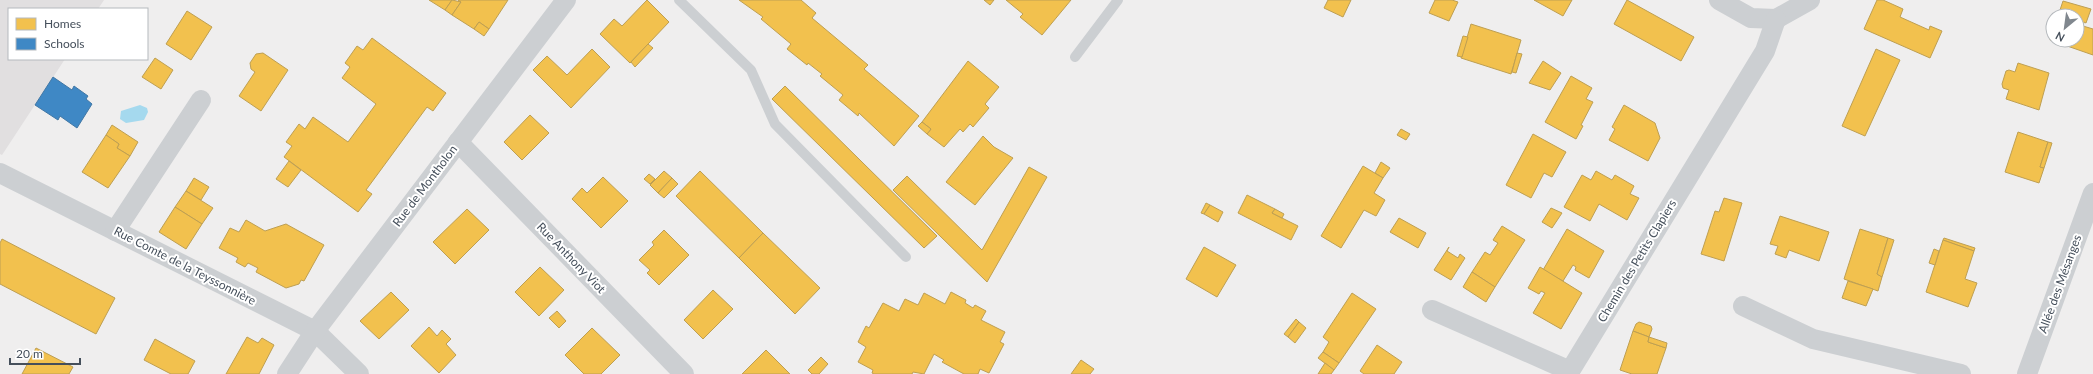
<svg xmlns="http://www.w3.org/2000/svg" width="2093" height="374" font-family="Lato,sans-serif">
<style>
.education{fill:#e1dfe0}
.water{fill:#a5d9ee}
.homes{fill:#f2c14e;stroke:#be9f52}
.schools{fill:#3f88c5;stroke:#4177a5}
.lines{fill:none;stroke-linecap:round;stroke-linejoin:round}
.lane{stroke:#cccfd2;stroke-width:10}
.street{stroke:#cccfd2;stroke-width:20}
.labels{text-anchor:middle;stroke-width:4;stroke-linejoin:round;paint-order:stroke}
.street-label{font-size:12px;fill:#454f5b;stroke:#fff}
</style>
<rect width="100%" height="100%" fill="#efeeee"/>
<polygon class="education" points="0,0 104,0 98,9 9,9 9,59 65,59 2,155 0,154"/>
<polygon class="water" points="140,105 147,108 148,112 144,120 126,123 120,119 121,111"/>
<g class="homes">
<polygon points="429,0 452,0 445,10"/>
<polygon points="452,0 461,2 452,15 445,10"/>
<polygon points="458,0 508,0 489,29 479,22 474,29 452,15 461,2"/>
<polygon points="647,0 669,22 630,63 600,34 614,19 622,26"/>
<polygon points="739,0 801,0 816,13 812,18 868,65 864,69 919,116 894,146 859,113 858,116 839,100 843,95 820,76 822,74 808,63 807,65 787,49 791,44 761,19 763,17"/>
<polygon points="984,0 994,0 990,5"/>
<polygon points="1006,0 1071,0 1042,35 1020,17 1023,14"/>
<polygon points="1328,0 1351,0 1343,17 1324,8"/>
<polygon points="1435,0 1452,0 1458,2 1449,21 1429,13"/>
<polygon points="1534,0 1572,0 1563,16"/>
<polygon points="1627,0 1694,37 1681,61 1614,24"/>
<polygon points="1877,0 1883,0 1903,9 1900,17 1929,30 1930,26 1942,31 1930,58 1864,29"/>
<polygon points="2063,1 2091,9 2086,23 2084,22 2083,26 2093,29 2093,55 2050,40 2053,32 2053,40 2077,40 2077,16 2058,16"/>
<polygon points="187,11 212,27 191,60 166,44"/>
<polygon points="479,22 489,29 484,36 474,29"/>
<polygon points="1471,24 1521,40 1511,74 1461,58"/>
<polygon points="1463,36 1468,37 1462,57 1457,56"/>
<polygon points="372,38 446,93 433,111 427,107 366,190 372,194 358,212 284,157 292,146 286,142 299,124 305,129 313,117 348,142 376,104 342,78 350,67 345,63 357,46 363,50"/>
<polygon points="648,44 653,48 635,67 631,62"/>
<polygon points="592,49 610,67 571,108 533,70 547,56 567,75"/>
<polygon points="1876,49 1900,60 1865,136 1842,126"/>
<polygon points="263,53 288,70 261,111 239,96 255,72 251,69 250,63 256,54"/>
<polygon points="1517,53 1522,54 1516,73 1512,72"/>
<polygon points="155,58 173,70 161,89 142,77"/>
<polygon points="968,61 999,87 985,104 989,108 973,127 970,124 963,132 960,129 944,147 927,134 931,129 922,122"/>
<polygon points="1543,61 1561,73 1550,90 1529,83"/>
<polygon points="2018,63 2049,73 2039,110 2006,99 2009,90 2003,88 2002,84 2006,71 2009,70 2015,72"/>
<polygon points="1571,76 1592,88 1586,99 1593,102 1581,125 1583,126 1576,139 1545,122"/>
<polygon points="785,86 937,236 924,248 772,99"/>
<polygon points="1624,105 1655,123 1660,138 1648,161 1609,140 1615,129 1612,127"/>
<polygon points="530,115 549,133 522,160 504,142"/>
<polygon points="922,122 931,129 927,134 918,126"/>
<polygon points="112,125 138,142 130,156 117,148 119,144 106,135"/>
<polygon points="1401,129 1410,134 1406,140 1397,135"/>
<polygon points="2018,132 2048,142 2040,167 2044,168 2039,183 2005,172"/>
<polygon points="1533,134 1566,152 1552,177 1544,173 1531,198 1506,185"/>
<polygon points="106,135 119,144 117,148 130,156 108,188 82,172"/>
<polygon points="983,136 994,147 1013,158 975,205 946,182"/>
<polygon points="2048,142 2052,143 2044,168 2040,167"/>
<polygon points="289,161 301,170 288,187 276,179"/>
<polygon points="1381,162 1390,168 1383,178 1375,173"/>
<polygon points="1363,166 1383,178 1374,193 1385,200 1376,216 1364,210 1341,248 1321,236"/>
<polygon points="1029,167 1047,177 987,282 893,190 907,176 982,250"/>
<polygon points="664,171 672,178 658,193 650,185"/>
<polygon points="700,171 763,233 739,258 676,196"/>
<polygon points="1596,171 1612,180 1615,175 1634,186 1630,194 1639,198 1627,220 1599,204 1590,221 1564,207 1582,175 1591,180"/>
<polygon points="649,174 655,179 650,184 644,179"/>
<polygon points="603,177 628,201 601,228 572,199 582,188 587,193"/>
<polygon points="194,178 209,187 201,200 186,191"/>
<polygon points="672,178 678,184 664,198 658,193"/>
<polygon points="186,191 213,208 202,224 175,207"/>
<polygon points="1247,195 1275,209 1272,213 1298,226 1291,240 1238,213"/>
<polygon points="1724,198 1742,203 1724,261 1701,254 1715,211 1719,212"/>
<polygon points="1206,203 1210,205 1204,214 1201,213"/>
<polygon points="1210,205 1223,212 1218,222 1204,214"/>
<polygon points="175,207 202,224 186,249 159,232"/>
<polygon points="1551,208 1562,213 1552,228 1542,222"/>
<polygon points="467,209 489,230 455,264 433,242"/>
<polygon points="1275,209 1284,214 1282,218 1272,213"/>
<polygon points="1780,216 1829,232 1819,261 1789,250 1786,258 1775,254 1778,246 1770,244"/>
<polygon points="1399,218 1426,233 1418,248 1390,232"/>
<polygon points="246,220 265,231 286,224 324,245 304,281 301,280 299,284 286,288 256,272 258,268 248,263 245,267 236,262 238,258 219,248 230,228 239,232"/>
<polygon points="1502,226 1525,240 1495,287 1472,272 1485,252 1490,255 1498,243 1493,240"/>
<polygon points="1567,229 1604,251 1589,278 1575,270 1576,267 1573,265 1563,281 1543,270"/>
<polygon points="1860,229 1888,238 1877,274 1882,277 1878,291 1844,279"/>
<polygon points="664,230 689,255 659,285 647,273 650,270 639,260 654,245 652,242"/>
<polygon points="763,233 820,288 795,314 739,258"/>
<polygon points="1888,238 1894,240 1882,277 1877,274"/>
<polygon points="1944,238 1975,248 1974,251 1943,240"/>
<polygon points="2,239 115,298 96,334 0,284 0,243"/>
<polygon points="1943,240 1974,251 1965,279 1977,283 1968,307 1926,292"/>
<polygon points="1204,247 1236,265 1217,297 1186,279"/>
<polygon points="1449,247 1447,251 1458,258 1460,254 1465,258 1451,280 1434,270"/>
<polygon points="1934,249 1939,251 1935,265 1929,263"/>
<polygon points="540,267 564,290 539,316 515,292"/>
<polygon points="1540,267 1582,293 1561,329 1533,313 1545,293 1541,291 1539,294 1528,288"/>
<polygon points="1472,272 1495,287 1486,302 1463,287"/>
<polygon points="1848,281 1873,289 1866,306 1842,298"/>
<polygon points="713,290 733,309 703,339 684,320"/>
<polygon points="391,292 409,310 379,339 360,321"/>
<polygon points="951,292 966,300 965,303 973,308 975,305 986,311 981,320 1005,332 1000,342 1004,344 989,373 980,369 978,374 964,374 942,362 944,360 934,354 924,374 913,372 912,374 874,374 872,373 873,370 858,362 866,347 858,342 866,326 869,328 883,303 899,311 905,299 918,305 924,293 945,304"/>
<polygon points="1352,293 1376,309 1339,363 1323,352 1329,342 1323,337"/>
<polygon points="557,311 566,321 559,328 549,318"/>
<polygon points="1296,319 1299,322 1288,337 1284,334"/>
<polygon points="1299,322 1306,328 1295,343 1288,337"/>
<polygon points="1639,322 1651,326 1652,329 1649,337 1633,331 1636,324"/>
<polygon points="429,327 437,336 442,330 451,339 446,344 456,355 439,373 411,346"/>
<polygon points="592,328 620,355 601,374 584,374 565,355"/>
<polygon points="1633,331 1649,337 1648,342 1666,348 1657,374 1632,374 1620,370"/>
<polygon points="247,337 258,343 262,338 274,345 259,374 226,374"/>
<polygon points="1649,337 1667,343 1666,348 1648,342"/>
<polygon points="155,339 195,361 188,374 171,374 144,360"/>
<polygon points="1377,345 1402,362 1394,374 1364,374 1360,371"/>
<polygon points="36,348 73,367 69,374 22,374"/>
<polygon points="766,350 790,374 742,374"/>
<polygon points="1323,352 1339,363 1334,370 1318,358"/>
<polygon points="821,357 828,364 819,374 812,374 808,370"/>
<polygon points="1081,360 1094,369 1090,374 1071,374"/>
<polygon points="1325,363 1334,370 1331,374 1318,374"/>
</g>
<polygon class="schools" points="53,77 72,90 74,86 88,96 86,99 92,104 77,128 60,116 58,120 35,105"/>
<g class="lines">
<g class="lane">
<polyline points="679,0 751,70 775,124 906,257"/>
<polyline points="1075,57 1118,0"/>
</g>
<g class="street">
<polyline points="1719,0 1751,18 1776,19 1810,0"/>
<polyline points="458,142 684,374"/>
<polyline points="0,173 315,331 359,374"/>
<polyline points="115,231 201,100"/>
<polyline points="1743,306 1813,339 1961,374"/>
<polyline points="1432,310 1570,371 1765,51 1776,19"/>
<polyline points="287,374 315,331 566,0"/>
<polyline points="2027,374 2093,193"/>
</g>
</g>
<g class="labels">
<g class="street-label">
<text transform="translate(425 186) rotate(-53)" y="4">Rue de Montholon</text>
<text transform="translate(571 258) rotate(46)" y="4">Rue Anthony Viot</text>
<text transform="translate(1637 261) rotate(-59)" y="4">Chemin des Petits Clapiers</text>
<text transform="translate(185 266) rotate(27)" y="4">Rue Comte de la Teyssonnière</text>
<text transform="translate(2060 284) rotate(-70)" y="4">Allée des Mésanges</text>
</g>
</g>
<rect x="8" y="8" width="140" height="52" fill="#ffffff" stroke="#b5b9bd"/>
<rect x="16" y="18" width="20" height="12" fill="#f2c14e" stroke="#b5b9bd"/>
<text x="44" y="28" font-size="12" fill="#454f5b">Homes</text>
<rect x="16" y="38" width="20" height="12" fill="#3f88c5" stroke="#b5b9bd"/>
<text x="44" y="48" font-size="12" fill="#454f5b">Schools</text>
<g transform="translate(2065 28) rotate(209)"><circle r="19" fill="#ffffff" stroke="#b5b9bd"/>
<path d="M0-3L7 15L0 10L-7 15Z" fill="#80878e"/>
<text y="-6" font-size="11" font-weight="bold" text-anchor="middle" fill="#454f5b">N</text>
</g>
<path d="M10 358v6h70v-6" fill="none" stroke="#454f5b" stroke-width="2"/>
<text x="16" y="358" font-size="12" fill="#454f5b" stroke="#ffffff" stroke-width="3" paint-order="stroke">20 m</text>
</svg>
